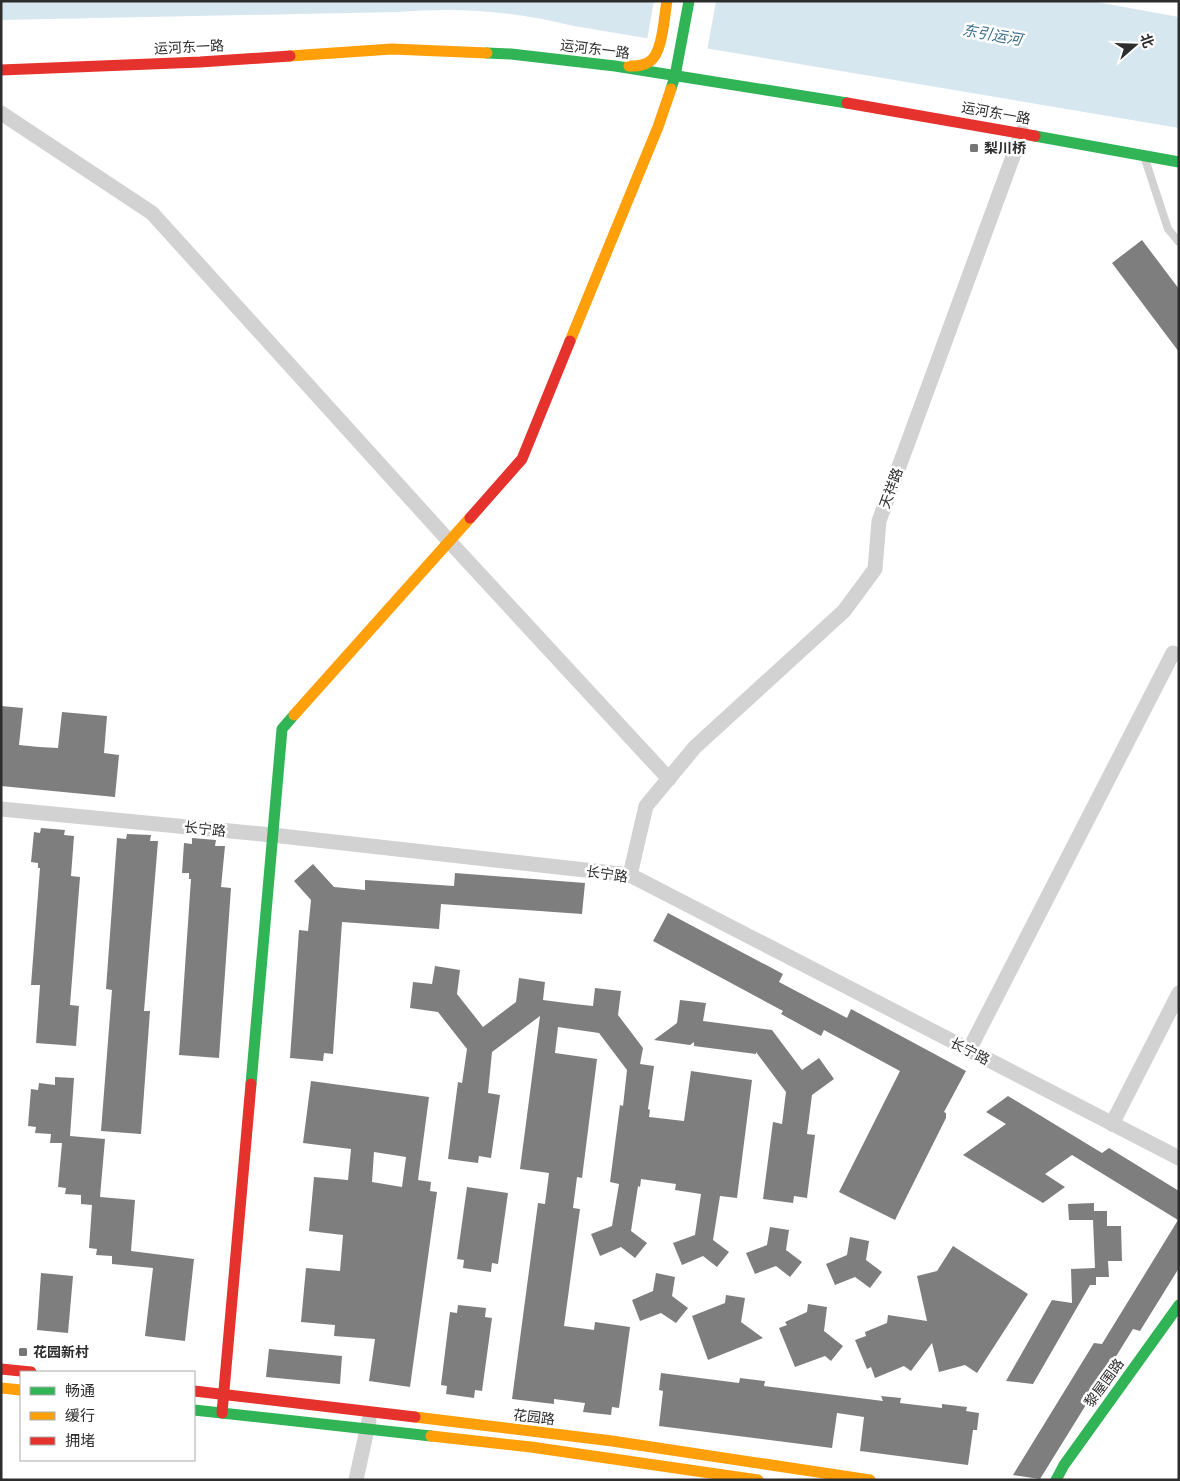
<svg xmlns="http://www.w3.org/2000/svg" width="1180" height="1481" font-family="'Work Sans','Noto Sans SC',sans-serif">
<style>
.water{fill:#d7e7f0}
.pier{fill:#fff}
.building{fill:#7e7e7e;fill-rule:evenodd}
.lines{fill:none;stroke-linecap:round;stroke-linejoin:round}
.lane{stroke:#d2d2d2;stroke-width:8}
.street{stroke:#d2d2d2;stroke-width:15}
.fast{stroke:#30b455;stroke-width:11}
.slow{stroke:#ff9f0a;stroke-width:11}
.jam{stroke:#e5322d;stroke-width:11}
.poi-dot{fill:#767676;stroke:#fff;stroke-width:2}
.labels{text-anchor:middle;stroke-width:5;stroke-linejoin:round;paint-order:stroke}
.street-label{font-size:14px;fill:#2d2d2d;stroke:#fff}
.poi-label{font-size:14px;font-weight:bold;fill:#2d2d2d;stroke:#fff;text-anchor:start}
.water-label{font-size:15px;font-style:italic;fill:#3c708d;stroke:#fff}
</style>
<rect width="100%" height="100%" fill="#fff"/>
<path class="water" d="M1,1H1091L1179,17V128L574,26C514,11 459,7 397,12L1,20Z"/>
<polygon class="pier" points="654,1 716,1 707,51 647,40"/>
<g class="building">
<polygon points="1142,240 1179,289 1179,352 1112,263"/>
<polygon points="1,706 23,708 19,745 39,747 58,748 62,712 107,716 104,753 119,755 115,797 1,786"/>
<polygon points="41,828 65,830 64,835 74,836 71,876 80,877 70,1005 79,1006 76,1046 36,1043 40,985 31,985 40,868 38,868 38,863 31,862 34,832 40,833"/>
<polygon points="127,834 151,835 150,841 158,841 144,1011 150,1011 141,1134 101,1131 112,990 106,989 117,838 126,839"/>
<polygon points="192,838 216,840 215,846 225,846 221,887 231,888 219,1058 179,1055 191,879 189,879 189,873 182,873 184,843 192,844"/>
<polygon points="313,864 334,887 365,890 365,880 454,886 455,873 585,883 582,914 441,904 439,929 342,922 333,1054 324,1053 323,1061 290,1058 299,930 308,931 311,900 294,881"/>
<polygon points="668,913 783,974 779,982 847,1018 851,1009 966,1071 944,1112 946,1113 946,1118 895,1220 839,1192 900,1071 824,1030 821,1036 781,1014 783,1011 653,941"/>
<polygon points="435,966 460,970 457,994 483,1027 516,1002 519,978 545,982 543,1000 574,1004 593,1006 595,988 621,991 618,1015 643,1048 640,1064 654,1066 648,1109 650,1110 649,1117 684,1121 691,1071 752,1080 737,1198 720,1196 713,1240 729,1252 717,1267 703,1256 682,1265 673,1243 695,1235 701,1194 675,1190 676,1184 641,1179 640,1187 638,1186 631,1231 647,1243 635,1258 621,1247 600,1256 591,1234 612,1226 619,1184 610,1182 620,1105 623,1106 627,1070 599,1033 558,1027 555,1053 597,1059 582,1178 577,1177 573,1208 580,1209 564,1326 594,1330 595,1322 630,1327 619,1408 612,1407 611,1415 583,1412 585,1403 554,1399 554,1404 512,1399 538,1203 545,1204 549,1173 520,1169 540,1016 492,1052 488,1093 500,1095 491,1158 479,1156 478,1163 448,1159 458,1082 462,1083 467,1049 438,1012 410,1008 413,982 432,984"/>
<polygon points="680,1000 706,1003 703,1021 772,1030 802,1070 819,1058 834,1079 812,1095 807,1134 815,1135 807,1198 794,1196 793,1203 763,1199 773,1122 782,1124 786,1092 756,1052 756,1054 694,1046 694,1042 690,1045 654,1040 677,1023"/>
<polygon points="55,1077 74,1078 70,1136 105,1139 100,1197 135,1200 131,1251 194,1259 185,1341 145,1336 153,1268 112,1264 112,1256 96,1255 97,1249 89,1248 92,1205 81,1204 81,1195 65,1194 66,1188 58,1187 62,1143 50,1143 51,1134 35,1133 36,1127 28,1126 31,1089 38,1090 39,1083 55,1085"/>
<path d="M311,1081L429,1097L418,1180L431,1182L430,1191L437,1192L410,1387L369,1381L375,1339L334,1336L335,1325L301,1322L306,1268L340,1271L343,1235L309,1231L314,1177L348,1180L351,1149L303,1143ZM374,1152L406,1157L402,1187L372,1182Z"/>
<polygon points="1008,1096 1102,1153 1109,1148 1179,1191 1179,1268 1140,1331 1133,1329 1040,1479 1013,1475 1094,1343 1102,1344 1178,1220 1072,1155 1045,1174 1065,1187 1043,1203 963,1155 1006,1124 986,1112"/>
<polygon points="467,1187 508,1193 498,1264 492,1263 491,1272 463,1268 464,1260 457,1259"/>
<polygon points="1094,1203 1094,1211 1107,1211 1107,1226 1121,1226 1122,1261 1108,1261 1109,1277 1096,1277 1096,1285 1090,1285 1033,1384 1006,1381 1052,1300 1072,1303 1071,1269 1095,1268 1093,1220 1069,1220 1068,1204"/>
<polygon points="770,1227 789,1230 786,1250 802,1262 790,1277 776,1266 755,1274 746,1253 767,1245"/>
<polygon points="850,1237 869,1241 866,1260 882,1272 870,1288 855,1277 835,1285 826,1264 847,1255"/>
<polygon points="953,1246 1028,1294 977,1373 965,1365 939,1372 932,1343 911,1371 904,1366 875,1378 871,1367 867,1369 855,1340 866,1336 865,1332 887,1323 888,1315 927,1321 917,1276 937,1271"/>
<polygon points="41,1273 73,1276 68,1333 37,1330"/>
<polygon points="656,1273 675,1277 672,1296 688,1308 676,1323 661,1313 640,1321 632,1300 653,1291"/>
<polygon points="726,1295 745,1298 741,1322 763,1338 708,1360 692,1316 725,1303"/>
<polygon points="808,1304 827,1307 824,1331 843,1346 831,1361 825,1356 795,1367 779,1328 787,1325 785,1322 807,1312"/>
<polygon points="458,1305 486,1308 485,1317 492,1318 482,1391 475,1390 474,1398 446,1394 447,1386 441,1385 450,1312 457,1313"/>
<polygon points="269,1349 342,1356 340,1384 266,1377"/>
<polygon points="661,1373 739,1383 740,1378 765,1381 764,1386 883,1401 881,1396 901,1398 900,1403 942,1408 942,1404 967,1407 966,1411 979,1413 977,1430 973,1430 968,1465 860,1451 864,1417 837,1413 832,1448 659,1426 663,1391 659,1390"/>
</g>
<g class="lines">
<polyline class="lane" points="1145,159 1168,229 1179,242"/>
<g class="street">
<polyline points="1,113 152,213 449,541 669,779"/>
<polyline points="1,809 272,835 630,875 1179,1158"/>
<polyline points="630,875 646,806 695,747 844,611 875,569 879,521 1022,132"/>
<polyline points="969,1050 1173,653"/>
<polyline points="1112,1124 1179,993"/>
<polyline points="356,1480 369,1420"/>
</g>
<g class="fast">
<polyline points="487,53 511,54 615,66 847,103"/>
<polyline points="671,89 675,76 689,1"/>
<polyline points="1035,136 1179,162"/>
<polyline points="251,1084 282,729 294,715"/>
<polyline points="194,1410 431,1436"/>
<polyline points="1056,1480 1064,1465 1179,1305"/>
</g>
<g class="slow">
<polyline points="290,56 392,49 487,53"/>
<path d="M629,66C636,66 643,66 649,62C663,54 664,16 667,1"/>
<polyline points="570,341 658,127 671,89"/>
<polyline points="294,715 470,518"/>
<polyline points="1,1388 21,1390"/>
<polyline points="415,1417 612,1441 870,1480"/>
<polyline points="431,1436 531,1447 758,1480"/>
</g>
<g class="jam">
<polyline points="1,70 200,62 290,56"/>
<polyline points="847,103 1035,136"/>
<polyline points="470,518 522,459 570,341"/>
<polyline points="1,1369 31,1372"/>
<polyline points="194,1391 415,1417"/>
<polyline points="222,1413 251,1084"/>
</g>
</g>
<g class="poi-dot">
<rect x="969" y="143" width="10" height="10" rx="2.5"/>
<rect x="18" y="1347" width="10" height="10" rx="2.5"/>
</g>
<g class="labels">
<g class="street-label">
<text transform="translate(189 47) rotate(-3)" y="5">运河东一路</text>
<text transform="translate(595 49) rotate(7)" y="5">运河东一路</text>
<text transform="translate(996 113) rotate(10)" y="5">运河东一路</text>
<text transform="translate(891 488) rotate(-70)" y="5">天祥路</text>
<text transform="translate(205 829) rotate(6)" y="5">长宁路</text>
<text transform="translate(607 874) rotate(8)" y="5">长宁路</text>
<text transform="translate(970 1051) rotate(27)" y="5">长宁路</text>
<text transform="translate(1104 1383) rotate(-54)" y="5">黎屋围路</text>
<text transform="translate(534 1417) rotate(7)" y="5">花园路</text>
</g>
<g class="poi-label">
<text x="984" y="153">梨川桥</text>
<text x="33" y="1357">花园新村</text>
</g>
<g class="water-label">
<text transform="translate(992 35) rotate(10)" y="5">东引运河</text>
</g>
</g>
<rect width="1180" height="1481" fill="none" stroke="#2d2d2d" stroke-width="5"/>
<rect x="20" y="1371" width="175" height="90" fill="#ffffff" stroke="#ababab"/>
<rect x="30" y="1387" width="25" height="8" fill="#30b455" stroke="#ababab"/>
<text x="65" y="1396" font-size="15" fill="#2d2d2d">畅通</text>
<rect x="30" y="1412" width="25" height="8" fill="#ff9f0a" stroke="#ababab"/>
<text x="65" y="1421" font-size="15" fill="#2d2d2d">缓行</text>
<rect x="30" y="1437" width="25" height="8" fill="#e5322d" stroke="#ababab"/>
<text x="65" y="1446" font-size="15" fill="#2d2d2d">拥堵</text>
<g transform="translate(1135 45) rotate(70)" stroke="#ffffff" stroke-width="4" paint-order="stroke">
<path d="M0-4L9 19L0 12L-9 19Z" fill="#2d2d2d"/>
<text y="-8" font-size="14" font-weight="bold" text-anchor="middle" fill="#2d2d2d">北</text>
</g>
</svg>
